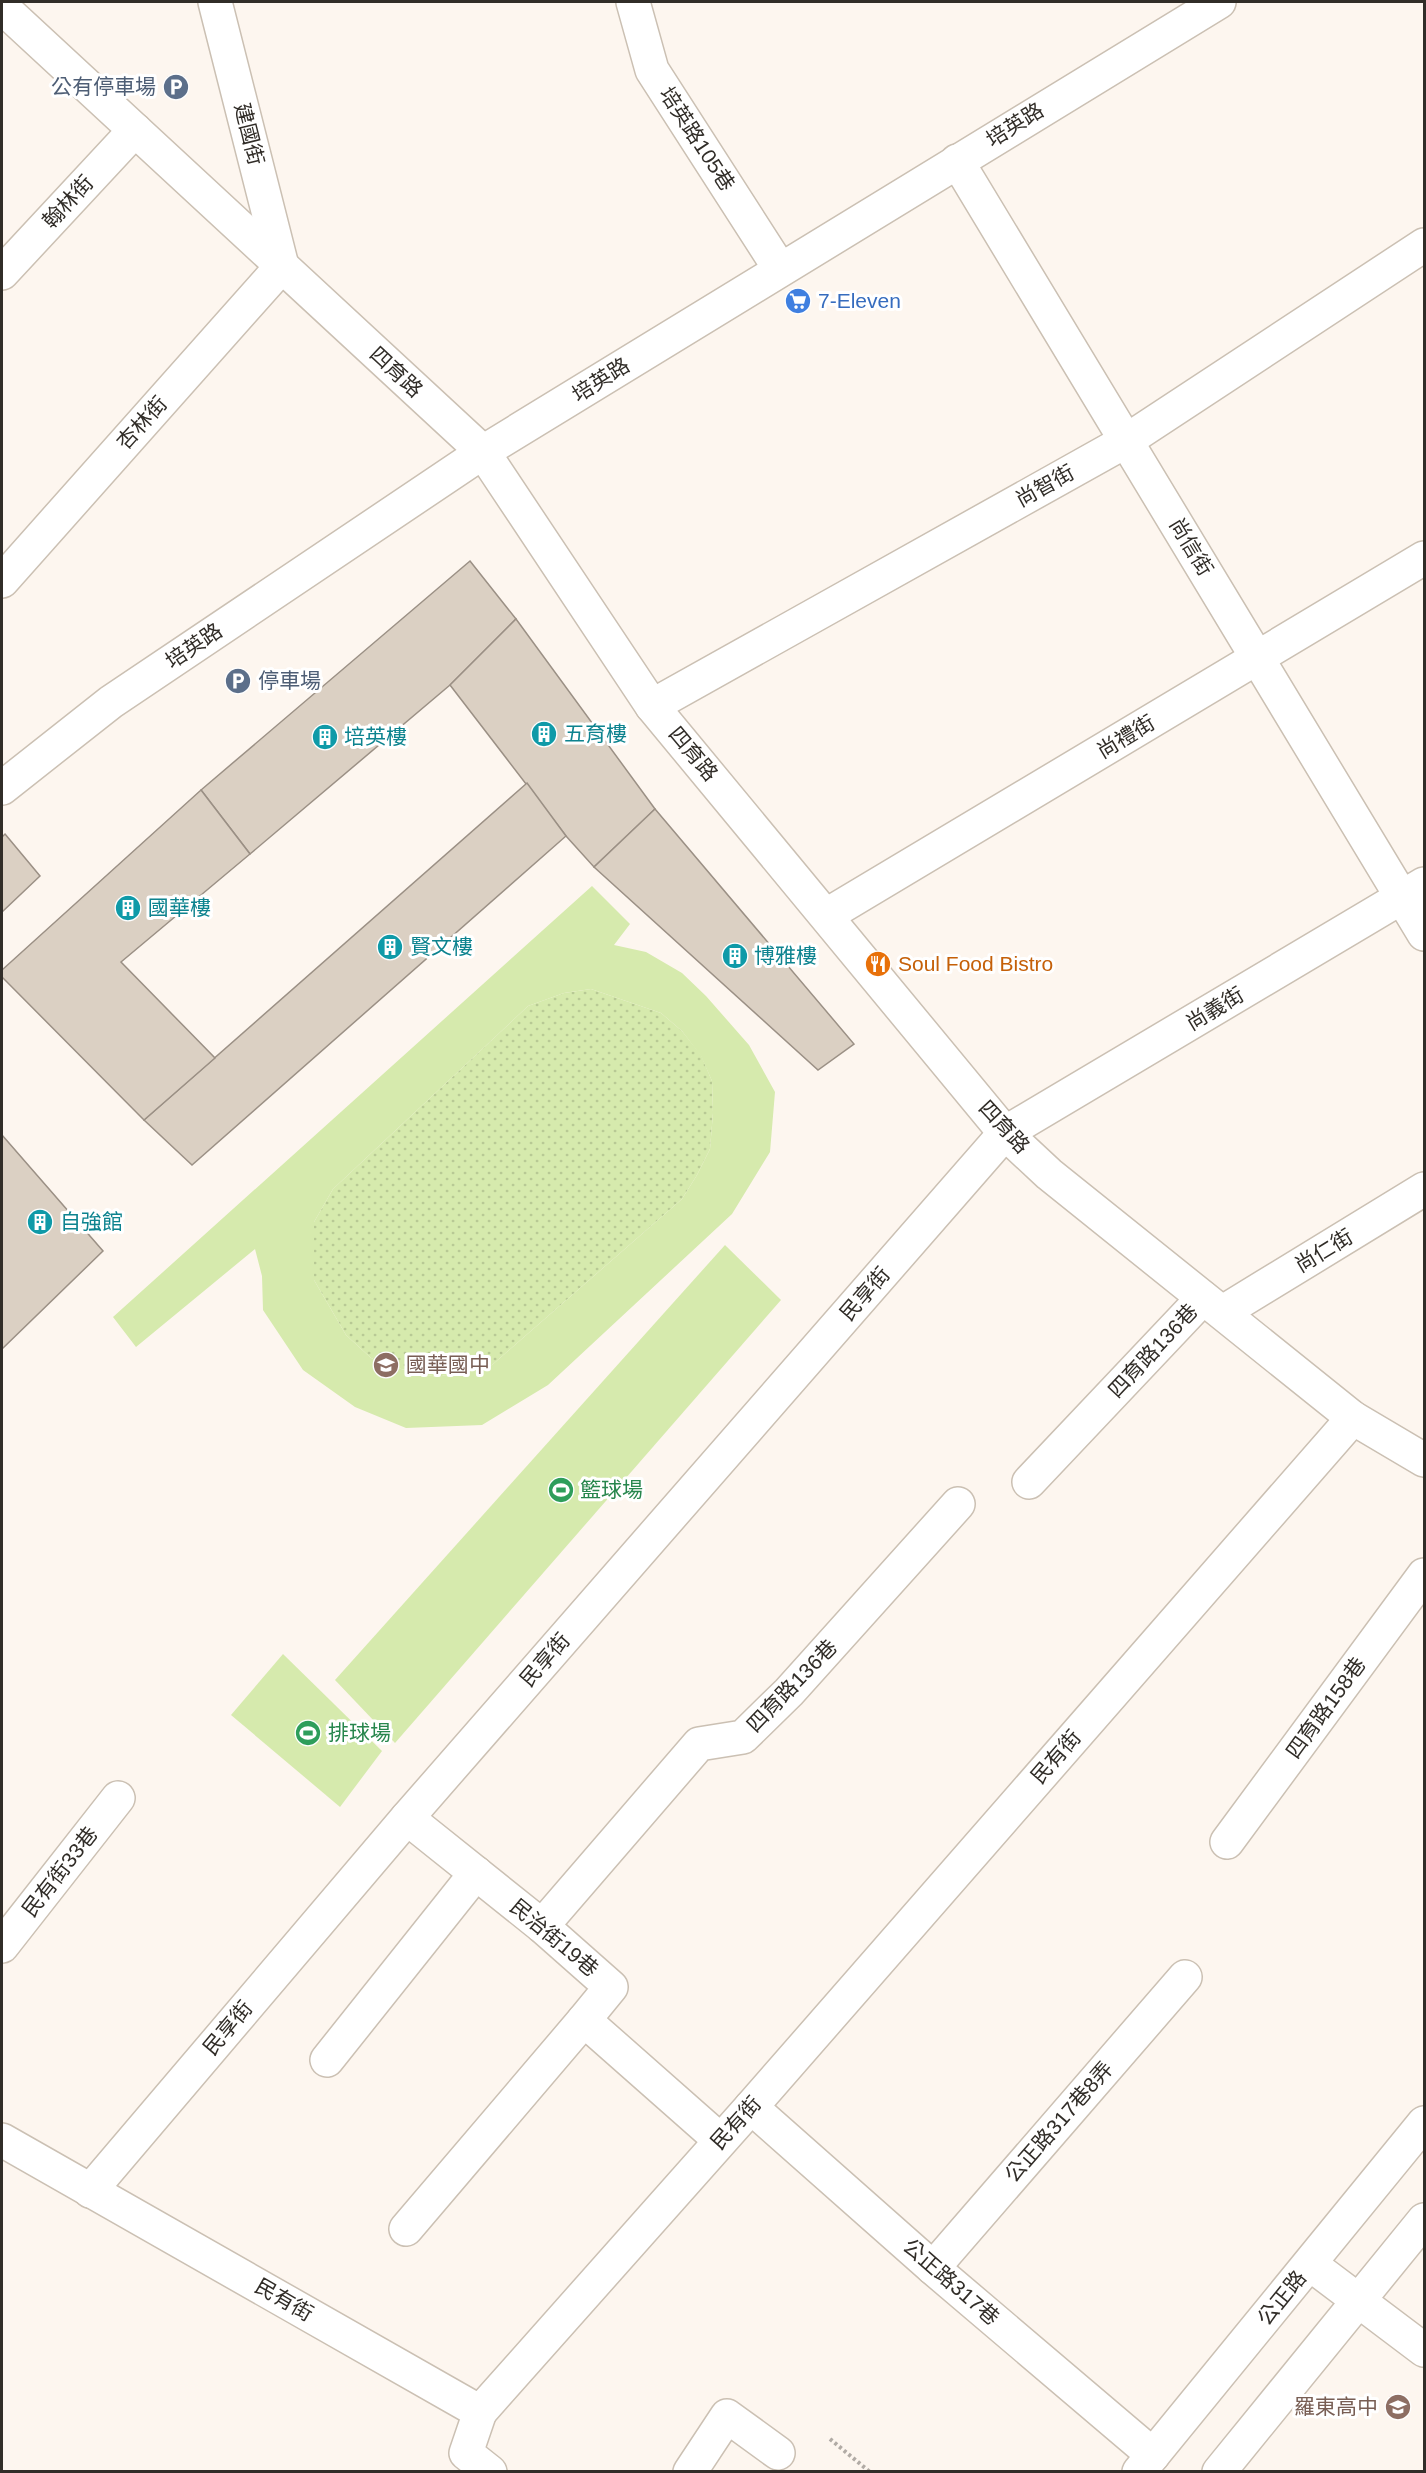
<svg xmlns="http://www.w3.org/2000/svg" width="1426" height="2473" font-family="Arial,'Noto Sans TC',sans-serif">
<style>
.grass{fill:url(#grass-dots)}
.pitch{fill:#d6eaad;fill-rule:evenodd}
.building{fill:#dbd0c3;stroke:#9b9085;stroke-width:1.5}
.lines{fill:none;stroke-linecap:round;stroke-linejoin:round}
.minor-casing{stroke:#cbc0b3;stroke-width:36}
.path{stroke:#b1aba5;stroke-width:4;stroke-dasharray:3 3;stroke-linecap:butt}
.minor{stroke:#fff;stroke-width:33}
.labels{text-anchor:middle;stroke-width:6;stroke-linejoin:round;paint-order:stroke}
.service-label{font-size:21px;fill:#4e5e75;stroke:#fff;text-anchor:end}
.street-label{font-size:21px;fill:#312d28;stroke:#fff}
.shop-label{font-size:21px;fill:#366cbe;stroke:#fff;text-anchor:start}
.culture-label{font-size:21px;fill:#0d838f;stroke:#fff;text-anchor:start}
.food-label{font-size:21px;fill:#c56008;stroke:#fff;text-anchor:start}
.education-label{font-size:21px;fill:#785e54;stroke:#fff;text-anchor:start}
.leisure-label{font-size:21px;fill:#27864d;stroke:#fff;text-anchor:start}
</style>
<defs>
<pattern id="grass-dots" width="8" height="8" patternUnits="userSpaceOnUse" patternTransform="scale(1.5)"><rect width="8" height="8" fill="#d6eaad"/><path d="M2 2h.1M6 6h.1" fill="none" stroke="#b8c995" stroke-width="1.8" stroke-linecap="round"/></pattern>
</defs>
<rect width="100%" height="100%" fill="#fdf6ef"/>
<polygon class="grass" points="591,989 661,1013 682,1031 701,1055 712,1081 713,1113 710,1149 697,1175 682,1199 492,1365 437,1377 401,1369 371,1358 346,1335 314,1280 314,1222 333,1189 528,1006 564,993"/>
<g class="pitch">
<path d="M592,886L630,924L614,945L646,952L682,973L706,996L749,1045L775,1092L770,1152L732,1214L548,1385L482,1425L406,1428L355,1407L303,1370L263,1310L262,1276L255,1249L136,1347L113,1317ZM591,989L661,1013L682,1031L701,1056L712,1081L713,1113L710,1149L697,1175L682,1199L492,1365L437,1377L401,1369L371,1358L346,1335L314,1280V1222L333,1189L528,1006L564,993Z"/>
<polygon points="725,1245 781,1300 395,1743 335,1680"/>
<polygon points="283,1654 382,1751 340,1807 231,1715"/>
</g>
<g class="building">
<polygon points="470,561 516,619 450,685 250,854 201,790"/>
<polygon points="516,619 655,809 594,867 566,836 450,685"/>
<polygon points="527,783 566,836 192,1165 144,1120"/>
<polygon points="201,790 250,854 121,962 215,1058 144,1120 2,977 2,970"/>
<polygon points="655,809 854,1044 818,1070 594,867"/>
<polygon points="5,834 40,876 2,912 2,837"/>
<polygon points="2,1135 103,1251 2,1349"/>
</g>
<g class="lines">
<g class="minor-casing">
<g id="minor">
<polyline points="633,2 652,70 780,269"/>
<polyline points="2,7 483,452 652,706 1005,1133 1049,1174 1353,1418 1424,1460"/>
<polyline points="957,161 1424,934"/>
<polyline points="2,273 135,130"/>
<polyline points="2,581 282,266 215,2"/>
<polyline points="652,706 1126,441 1424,245"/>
<polyline points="2,788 111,702 483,452 1219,2"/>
<polyline points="827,915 1424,558"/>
<polyline points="1223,1312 1424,1189"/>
<polyline points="1029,1482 1203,1298"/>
<polyline points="407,1818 542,1926 611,1987 584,2020 720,2140"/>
<polyline points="1227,1842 1424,1575"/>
<polyline points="542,1926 699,1744 743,1737 789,1692 958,1504"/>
<polyline points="2,1946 118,1798"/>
<polyline points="327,2060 476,1873"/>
<polyline points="751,2107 933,2268 1153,2455"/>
<polyline points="2,2140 480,2412 751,2107 1353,1418"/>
<polyline points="90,2191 407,1818 1005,1133 1424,884"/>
<polyline points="406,2229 584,2020"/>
<polyline points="1310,2264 1424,2350"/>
<polyline points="933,2268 1185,1977"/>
<polyline points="480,2412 466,2453 490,2472"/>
<polyline points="690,2472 727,2416 778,2453"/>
<polyline points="1139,2472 1424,2123"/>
<polyline points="1219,2472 1424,2220"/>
</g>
</g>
<polyline class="path" points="830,2439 870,2472"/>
<use href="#minor" class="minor"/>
</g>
<defs>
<g id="parking-disc" transform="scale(1.35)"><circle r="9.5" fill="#5c6f8a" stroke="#fff"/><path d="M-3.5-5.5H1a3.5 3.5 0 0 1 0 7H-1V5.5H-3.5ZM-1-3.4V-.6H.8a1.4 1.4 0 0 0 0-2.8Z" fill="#fff"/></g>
<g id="supermarket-disc" transform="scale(1.35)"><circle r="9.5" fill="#3f7fe0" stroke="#fff"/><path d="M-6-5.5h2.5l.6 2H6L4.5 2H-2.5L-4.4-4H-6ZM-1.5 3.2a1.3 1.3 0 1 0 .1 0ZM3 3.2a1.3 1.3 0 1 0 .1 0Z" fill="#fff"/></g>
<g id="building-disc" transform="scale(1.35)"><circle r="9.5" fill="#0f9aa8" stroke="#fff"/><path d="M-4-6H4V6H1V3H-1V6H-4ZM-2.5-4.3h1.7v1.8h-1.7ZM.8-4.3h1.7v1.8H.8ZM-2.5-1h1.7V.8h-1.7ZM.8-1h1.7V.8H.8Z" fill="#fff"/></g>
<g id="restaurant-disc" transform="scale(1.35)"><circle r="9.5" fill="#e8710a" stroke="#fff"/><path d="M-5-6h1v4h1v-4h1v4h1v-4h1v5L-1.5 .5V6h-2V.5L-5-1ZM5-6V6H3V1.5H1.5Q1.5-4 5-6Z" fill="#fff"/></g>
<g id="school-disc" transform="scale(1.35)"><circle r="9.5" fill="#8d6e63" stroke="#fff"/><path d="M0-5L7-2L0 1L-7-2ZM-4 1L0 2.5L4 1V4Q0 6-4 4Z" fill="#fff"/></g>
<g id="stadium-disc" transform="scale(1.35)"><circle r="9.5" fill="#2e9e5b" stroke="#fff"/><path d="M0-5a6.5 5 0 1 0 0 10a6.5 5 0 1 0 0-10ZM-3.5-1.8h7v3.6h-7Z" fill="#fff"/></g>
</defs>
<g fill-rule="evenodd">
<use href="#parking-disc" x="176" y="87"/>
<use href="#supermarket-disc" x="798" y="301"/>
<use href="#parking-disc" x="238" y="681"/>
<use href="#building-disc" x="544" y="734"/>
<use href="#building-disc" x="325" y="737"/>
<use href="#building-disc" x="128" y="908"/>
<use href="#building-disc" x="390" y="947"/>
<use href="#building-disc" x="735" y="956"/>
<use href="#restaurant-disc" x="878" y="964"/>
<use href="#building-disc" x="40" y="1222"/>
<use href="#school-disc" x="386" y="1365"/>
<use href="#stadium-disc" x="561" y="1490"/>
<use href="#stadium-disc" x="308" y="1733"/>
<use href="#school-disc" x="1398" y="2407"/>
</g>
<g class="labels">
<g class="service-label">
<text x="156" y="94">公有停車場</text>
<text x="258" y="688" text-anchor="start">停車場</text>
</g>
<g class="street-label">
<text transform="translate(1015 125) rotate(-32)" y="7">培英路</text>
<text transform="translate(249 134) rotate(76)" y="7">建國街</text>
<text transform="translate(697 139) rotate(57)" y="7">培英路105巷</text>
<text transform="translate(68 202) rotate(-47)" y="7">翰林街</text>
<text transform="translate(396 372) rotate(43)" y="7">四育路</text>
<text transform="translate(601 380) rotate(-32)" y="7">培英路</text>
<text transform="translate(142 423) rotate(-48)" y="7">杏林街</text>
<text transform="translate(1045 486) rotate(-29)" y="7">尚智街</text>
<text transform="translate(1191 547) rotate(59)" y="7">尚信街</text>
<text transform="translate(194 646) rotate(-34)" y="7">培英路</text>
<text transform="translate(1126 737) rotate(-31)" y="7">尚禮街</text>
<text transform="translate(693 754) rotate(50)" y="7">四育路</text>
<text transform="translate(1215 1009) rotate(-31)" y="7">尚義街</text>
<text transform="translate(1004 1127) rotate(47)" y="7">四育路</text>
<text transform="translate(1324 1251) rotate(-31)" y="7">尚仁街</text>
<text transform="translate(865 1294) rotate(-49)" y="7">民享街</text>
<text transform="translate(1153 1351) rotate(-47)" y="7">四育路136巷</text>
<text transform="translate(545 1660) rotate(-49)" y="7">民享街</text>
<text transform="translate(792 1686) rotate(-46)" y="7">四育路136巷</text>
<text transform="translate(1326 1708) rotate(-54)" y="7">四育路158巷</text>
<text transform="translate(1056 1757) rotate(-49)" y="7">民有街</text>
<text transform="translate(60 1872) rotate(-52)" y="7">民有街33巷</text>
<text transform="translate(554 1938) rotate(40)" y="7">民治街19巷</text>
<text transform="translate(228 2028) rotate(-50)" y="7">民享街</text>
<text transform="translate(1059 2122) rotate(-49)" y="7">公正路317巷8弄</text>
<text transform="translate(736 2123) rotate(-48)" y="7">民有街</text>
<text transform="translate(951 2282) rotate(41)" y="7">公正路317巷</text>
<text transform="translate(1282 2298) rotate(-51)" y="7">公正路</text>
<text transform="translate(284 2300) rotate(30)" y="7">民有街</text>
</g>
<g class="shop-label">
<text x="818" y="308">7-Eleven</text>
</g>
<g class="culture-label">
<text x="564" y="741">五育樓</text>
<text x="344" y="744">培英樓</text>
<text x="148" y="915">國華樓</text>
<text x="410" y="954">賢文樓</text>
<text x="754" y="963">博雅樓</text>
<text x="60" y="1229">自強館</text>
</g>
<g class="food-label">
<text x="898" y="971">Soul Food Bistro</text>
</g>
<g class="education-label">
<text x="406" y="1372">國華國中</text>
<text x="1378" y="2414" text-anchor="end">羅東高中</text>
</g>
<g class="leisure-label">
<text x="580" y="1497">籃球場</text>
<text x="328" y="1740">排球場</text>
</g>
</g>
<rect width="1426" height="2473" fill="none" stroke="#312d28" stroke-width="6"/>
</svg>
